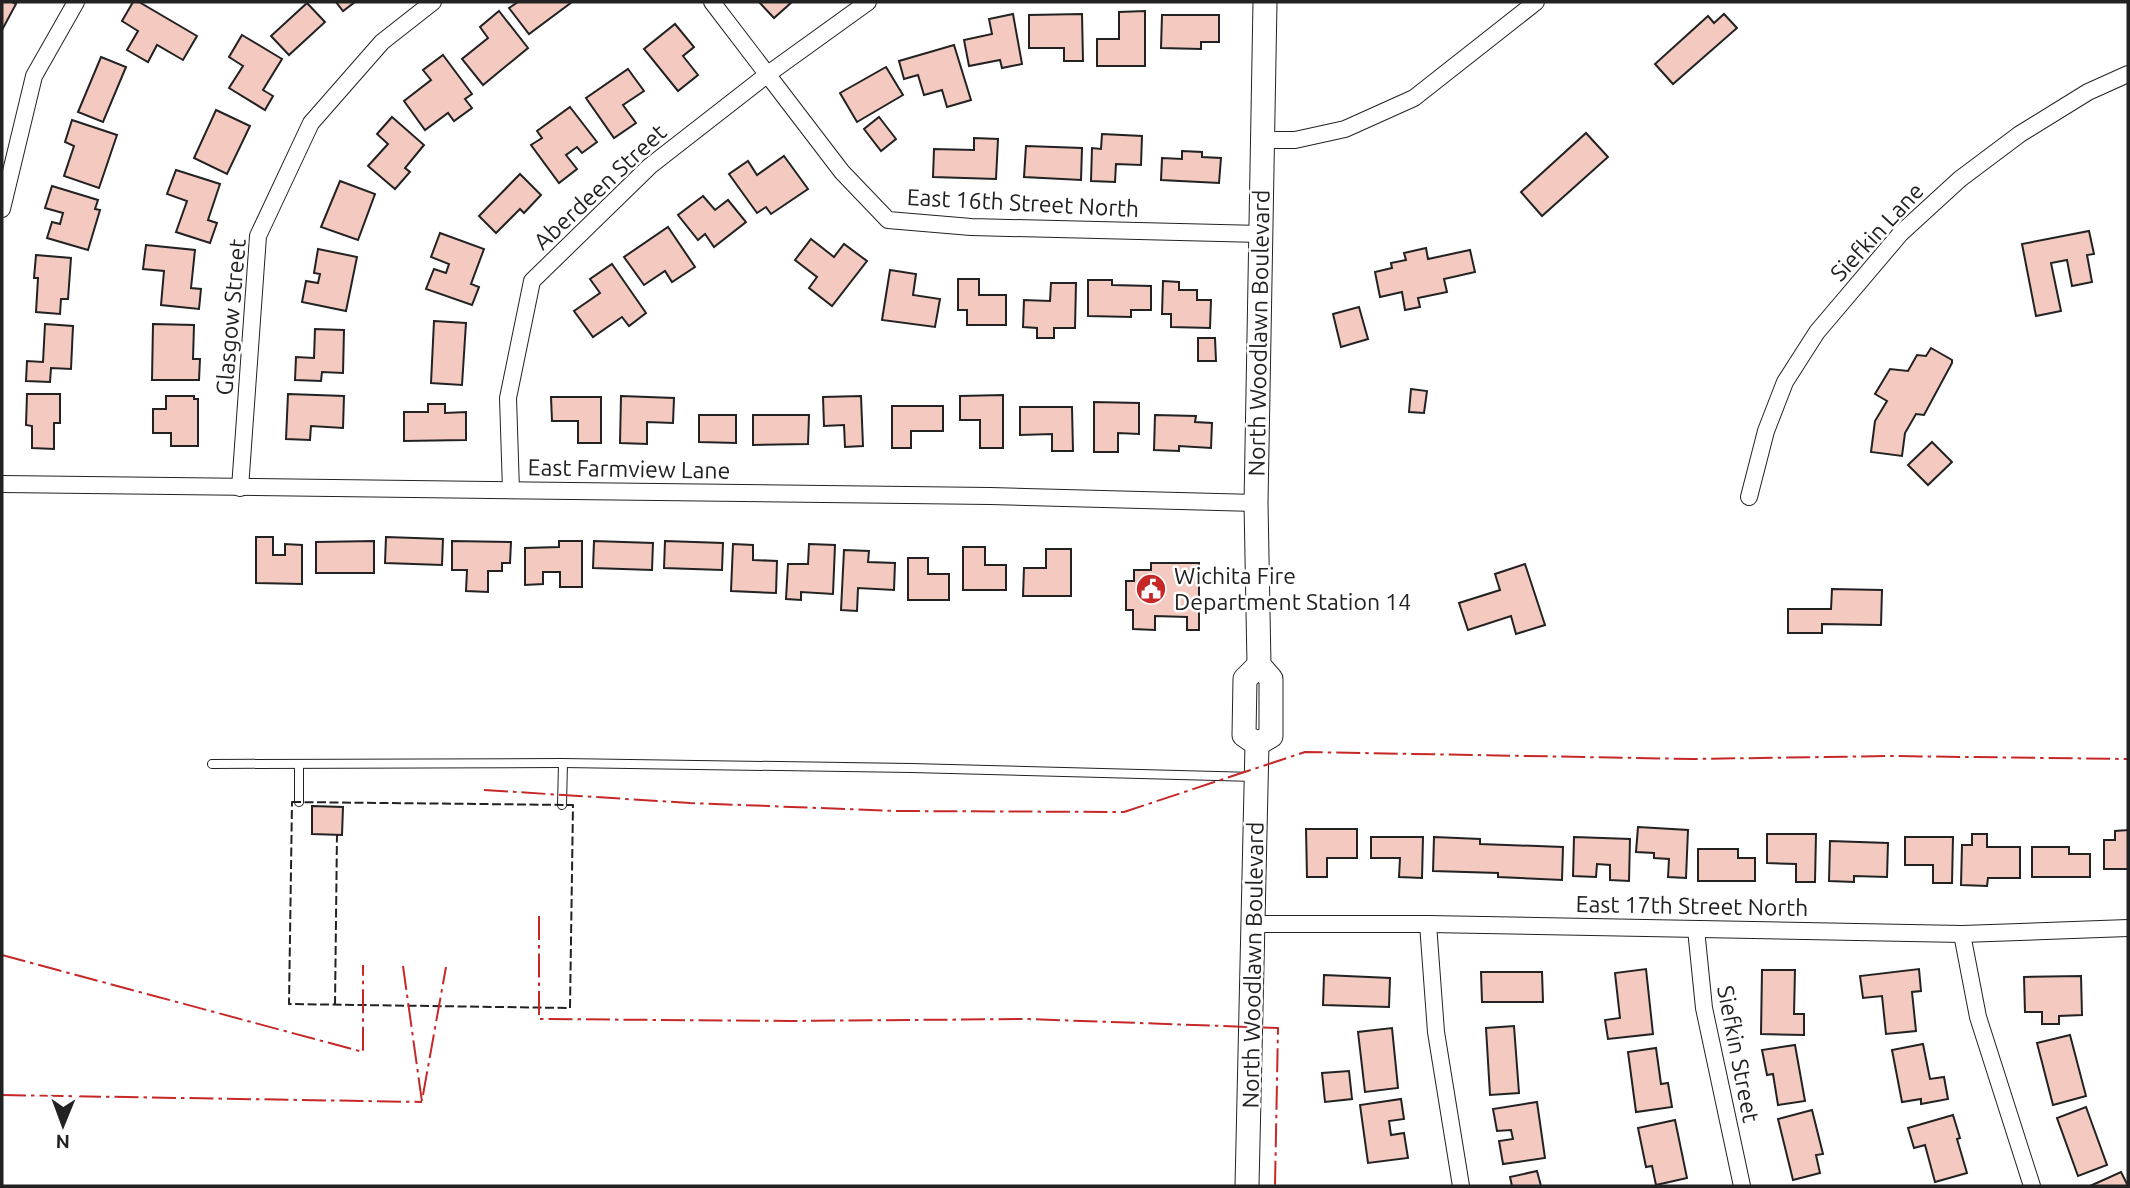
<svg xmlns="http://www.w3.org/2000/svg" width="2130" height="1188" font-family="Ubuntu,sans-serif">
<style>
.building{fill:#f3c9c0;stroke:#222;stroke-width:2}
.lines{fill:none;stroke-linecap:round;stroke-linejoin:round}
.lane-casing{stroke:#222;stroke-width:10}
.street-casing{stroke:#222;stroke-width:18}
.secondary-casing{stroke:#222;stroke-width:25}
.lane{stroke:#fff;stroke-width:8}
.street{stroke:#fff;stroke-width:16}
.secondary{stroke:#fff;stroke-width:23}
.fence{stroke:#222;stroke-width:2;stroke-dasharray:9 3.5;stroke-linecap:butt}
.power{stroke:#c62828;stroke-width:2;stroke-dasharray:24 5 3.5 5;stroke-linecap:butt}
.labels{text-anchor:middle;stroke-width:5;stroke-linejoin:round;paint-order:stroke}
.street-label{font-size:23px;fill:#222;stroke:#fff}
.poi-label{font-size:23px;fill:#222;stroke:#fff;text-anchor:start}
</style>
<rect width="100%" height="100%" fill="#fff"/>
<g class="building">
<polygon points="2,2 12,2 16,4 2,30"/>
<polygon points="133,2 139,2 197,36 183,60 157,45 148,62 127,50 138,31 122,21"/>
<polygon points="336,2 355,2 343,11"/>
<polygon points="518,2 572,2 529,34 509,8"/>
<polygon points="759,2 792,2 774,18"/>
<polygon points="307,3 325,22 289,55 271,36"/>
<polygon points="499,11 528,48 483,85 462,59 488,38 480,27"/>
<polygon points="1145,11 1145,66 1097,66 1097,39 1119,39 1119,12"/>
<polygon points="1013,14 1022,64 1002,68 1000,60 969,66 964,40 992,34 989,19"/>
<polygon points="1082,14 1083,61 1064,61 1064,48 1029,48 1029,15"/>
<polygon points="1724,14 1737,28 1673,84 1655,64 1708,16 1714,23"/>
<polygon points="1162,15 1219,15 1219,42 1201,42 1201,49 1161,48"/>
<polygon points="675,24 694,47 683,56 698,75 678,91 644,49"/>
<polygon points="242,35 282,59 263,90 273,96 265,110 229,88 243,66 229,57"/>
<polygon points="954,45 971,100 947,107 942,90 924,95 918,75 904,79 899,61"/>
<polygon points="443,55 472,94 465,99 472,108 454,121 448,113 425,130 404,101 431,80 423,70"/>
<polygon points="101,57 126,67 103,122 78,112"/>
<polygon points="886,67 903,95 857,122 840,93"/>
<polygon points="628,69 644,91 623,105 636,123 614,138 586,98"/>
<polygon points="570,107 597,142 582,153 577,147 566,155 577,169 559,183 531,145 542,138 537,131"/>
<polygon points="216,110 250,126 227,174 194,158"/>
<polygon points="392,117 424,145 405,168 410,172 395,189 368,166 388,144 377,134"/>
<polygon points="879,117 896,139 881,151 864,129"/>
<polygon points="72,120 117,135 99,188 64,176 74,146 65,142"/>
<polygon points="1586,133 1608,157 1542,216 1521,192"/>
<polygon points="1102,134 1142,136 1141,165 1116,164 1115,182 1091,181 1092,148 1101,149"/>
<polygon points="974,138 998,139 996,179 933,177 934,149 974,150"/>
<polygon points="1026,146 1082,148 1081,180 1024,177"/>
<polygon points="1182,151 1202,152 1202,157 1221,158 1219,183 1161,180 1162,158 1182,159"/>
<polygon points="784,156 808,189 771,214 766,207 757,213 729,174 748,161 757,175"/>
<polygon points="176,170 220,184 208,220 217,223 210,243 176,232 187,201 167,194"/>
<polygon points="520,174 541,195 524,213 520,209 496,233 479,216"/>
<polygon points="340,181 375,194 358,240 321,227"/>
<polygon points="52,186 98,200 95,209 100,210 88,250 47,238 52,222 60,224 63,213 45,208"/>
<polygon points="703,196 715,210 728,200 746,222 714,247 705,234 698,240 678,215"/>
<polygon points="668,227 695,267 672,282 665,271 644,285 624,257"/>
<polygon points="2089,231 2094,254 2087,255 2092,282 2072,286 2067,260 2051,263 2061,311 2036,316 2022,244"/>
<polygon points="440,233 484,249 471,284 479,287 472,305 426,289 434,269 446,273 449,264 431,257"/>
<polygon points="811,239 834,257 844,244 867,261 832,306 809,288 817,277 795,260"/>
<polygon points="146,245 195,250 191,288 201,289 199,309 161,305 164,271 143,269"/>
<polygon points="1426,248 1428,259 1470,250 1475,272 1444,279 1447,292 1418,298 1420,307 1405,310 1402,292 1380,297 1375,272 1392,268 1391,263 1406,260 1404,253"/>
<polygon points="318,249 357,257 346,311 302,302 306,281 318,283 320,274 314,273"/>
<polygon points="36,255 71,258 68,299 61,299 60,314 36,312 38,278 34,278"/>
<polygon points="612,264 646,313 629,326 622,317 593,337 574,311 600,293 590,279"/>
<polygon points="890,270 916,274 913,295 940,299 935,327 882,320"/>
<polygon points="958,279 979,279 979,295 1006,295 1006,325 967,325 967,310 958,310"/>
<polygon points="1088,280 1112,280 1112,285 1151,286 1151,310 1131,310 1131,317 1088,316"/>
<polygon points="1163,281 1179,282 1179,290 1197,290 1197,300 1211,300 1210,328 1171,327 1171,314 1162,314"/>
<polygon points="1051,283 1076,283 1075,328 1054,328 1054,338 1037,338 1037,328 1023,327 1024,300 1050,301"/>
<polygon points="1359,307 1368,339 1341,347 1333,314"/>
<polygon points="434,321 466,323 462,385 431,383"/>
<polygon points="45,324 73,326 71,369 51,368 50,382 26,381 27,361 43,362"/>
<polygon points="153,324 194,325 193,359 200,359 199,380 152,380"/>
<polygon points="315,329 344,330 343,373 322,372 321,381 295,380 296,357 314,358"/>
<polygon points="1198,338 1215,338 1216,361 1198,361"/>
<polygon points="1931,348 1952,360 1952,363 1924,415 1916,414 1905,433 1902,456 1871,452 1875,421 1887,401 1875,394 1890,369 1908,371 1917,355 1926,356"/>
<polygon points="1411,389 1427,391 1424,413 1409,412"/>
<polygon points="27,394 60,394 60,423 54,423 54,449 32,448 32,426 26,425"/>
<polygon points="288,394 344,396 343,428 311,426 310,440 286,439"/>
<polygon points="1003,395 1003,448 980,448 980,420 960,420 960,396"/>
<polygon points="166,396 194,396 194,399 198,399 198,446 171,446 171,433 153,433 153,409 166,409"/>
<polygon points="621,396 674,398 673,423 647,422 647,444 620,443"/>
<polygon points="861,396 863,446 845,447 844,425 824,426 823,397"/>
<polygon points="551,397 601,397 601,443 578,443 578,421 552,421"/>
<polygon points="1094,402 1139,403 1139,434 1118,433 1118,452 1094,452"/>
<polygon points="428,404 445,404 445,413 466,412 466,440 404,441 404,412 428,412"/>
<polygon points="892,406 943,406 943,431 911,431 911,448 892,448"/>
<polygon points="1020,407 1072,407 1073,451 1052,451 1052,434 1020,435"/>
<polygon points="699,415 736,415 736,443 699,442"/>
<polygon points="753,415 809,415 808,444 753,445"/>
<polygon points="1155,415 1196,416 1195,422 1212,423 1211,448 1179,446 1179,451 1154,450"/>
<polygon points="1932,442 1952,462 1928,485 1908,465"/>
<polygon points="256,537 273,537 273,555 285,555 285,544 302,545 302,584 256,583"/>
<polygon points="386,537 443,539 442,565 385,563"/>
<polygon points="374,541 374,573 316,573 316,542"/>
<polygon points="452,541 511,542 510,563 502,563 502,571 488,571 488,592 466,591 467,570 452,570"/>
<polygon points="559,541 582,541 582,587 560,587 560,572 543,572 543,584 525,585 525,548 559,547"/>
<polygon points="594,541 653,543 652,570 593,568"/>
<polygon points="665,541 723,543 722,570 664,568"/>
<polygon points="733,544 753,545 753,560 777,561 776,593 731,591"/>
<polygon points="809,544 835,545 833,594 801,592 801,600 786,599 788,564 808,564"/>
<polygon points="963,547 985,547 985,565 1006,565 1006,590 963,590"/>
<polygon points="1046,549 1071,549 1071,596 1023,596 1024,568 1046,568"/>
<polygon points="844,550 869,551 868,562 895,563 894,590 858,588 857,611 841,610"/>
<polygon points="908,558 928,558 928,574 949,574 949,600 908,600"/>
<polygon points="1151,563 1199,563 1199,630 1187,630 1187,617 1155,616 1155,630 1133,629 1133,610 1126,610 1126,581 1134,581 1134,570 1151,570"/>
<polygon points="1525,564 1545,625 1516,634 1511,616 1468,630 1459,603 1500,590 1495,574"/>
<polygon points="1832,589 1882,590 1881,625 1822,624 1822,633 1788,633 1788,609 1831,609"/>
<polygon points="312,806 343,807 342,835 312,834"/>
<polygon points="1638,827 1688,830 1686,878 1668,877 1669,859 1654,858 1654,853 1636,852"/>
<polygon points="1306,829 1357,829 1357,858 1327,858 1327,877 1307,877"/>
<polygon points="2128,830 2128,869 2104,869 2104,840 2115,840 2115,831"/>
<polygon points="1767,834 1816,834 1815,882 1796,882 1796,864 1767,863"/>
<polygon points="1972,834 1987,834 1987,847 2020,847 2020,878 1988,878 1987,886 1961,885 1962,845 1972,845"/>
<polygon points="1371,837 1423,837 1422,878 1399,877 1400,858 1371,858"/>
<polygon points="1434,837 1480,839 1480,844 1563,847 1562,880 1498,877 1498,873 1433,871"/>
<polygon points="1574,837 1630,839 1629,881 1610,880 1610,865 1597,864 1596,877 1573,876"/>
<polygon points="1905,837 1953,837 1952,883 1933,883 1933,865 1905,865"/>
<polygon points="1830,841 1888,843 1887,877 1854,876 1854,882 1829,881"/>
<polygon points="2032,847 2069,847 2069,854 2090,854 2090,877 2032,877"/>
<polygon points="1698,849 1738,849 1738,858 1755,858 1755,881 1698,881"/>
<polygon points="1646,969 1653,1034 1608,1039 1605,1020 1620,1018 1615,973"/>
<polygon points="1919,969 1921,991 1912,992 1916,1031 1886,1034 1882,996 1863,998 1860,976"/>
<polygon points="1762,970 1795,970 1794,1014 1804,1014 1804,1035 1761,1034"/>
<polygon points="1481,972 1542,972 1543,1002 1482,1002"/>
<polygon points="1324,975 1390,978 1389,1007 1323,1005"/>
<polygon points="2081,976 2082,1015 2059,1016 2059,1024 2042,1024 2042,1012 2025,1012 2024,977"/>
<polygon points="1514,1026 1519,1093 1490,1095 1486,1028"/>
<polygon points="1392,1028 1398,1088 1365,1092 1358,1032"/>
<polygon points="2070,1035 2086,1096 2053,1105 2037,1043"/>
<polygon points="1923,1044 1930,1079 1944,1077 1948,1099 1921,1104 1921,1099 1902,1102 1892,1050"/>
<polygon points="1795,1045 1805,1101 1778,1105 1773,1074 1767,1075 1762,1050"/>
<polygon points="1656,1048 1661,1084 1668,1083 1672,1107 1636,1112 1628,1052"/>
<polygon points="1349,1071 1352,1099 1325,1102 1322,1073"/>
<polygon points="1401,1099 1404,1119 1389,1121 1391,1135 1404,1133 1408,1158 1368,1163 1360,1105"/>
<polygon points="1537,1102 1545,1158 1503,1164 1499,1141 1513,1139 1511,1130 1497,1131 1493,1109"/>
<polygon points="2086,1107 2107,1165 2078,1176 2057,1118"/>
<polygon points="1812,1110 1823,1154 1816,1155 1820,1173 1793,1180 1778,1119"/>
<polygon points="1953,1115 1960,1138 1957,1139 1967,1173 1935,1182 1925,1145 1914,1148 1908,1128"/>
<polygon points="1675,1120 1687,1178 1656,1185 1652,1166 1646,1167 1638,1128"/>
<polygon points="1537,1171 1541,1186 1512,1186 1510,1177"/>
<polygon points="2121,1172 2128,1186 2090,1186"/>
</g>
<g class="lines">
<g class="lane-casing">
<g id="lane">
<polyline points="212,764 563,763 911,768 1255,777"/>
<polyline points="299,802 299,764"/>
<polyline points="562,805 563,763"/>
</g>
</g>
<g class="street-casing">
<g id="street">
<polyline points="712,2 842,172 888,220 971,227 1261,234"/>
<polyline points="1262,140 1295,140 1345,129 1414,98 1536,2"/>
<polyline points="2,209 34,76 76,2"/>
<polyline points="2,484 990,496 1256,503"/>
<polyline points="240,488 258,236 311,123 382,42 433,2"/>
<polyline points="511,490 508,398 532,281 650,166 768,74 868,2"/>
<polyline points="1749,497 1766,431 1785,382 1817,332 1901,233 1960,179 2020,134 2088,92 2128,74"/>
<polyline points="1254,924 1428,924 1962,934 2128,928"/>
<polyline points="1428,924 1436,1032 1461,1186"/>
<polyline points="1696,929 1704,1008 1742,1186"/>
<polyline points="1962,934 1978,1017 2032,1186"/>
</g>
</g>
<g class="secondary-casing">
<g id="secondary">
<polyline points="1257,744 1271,736 1271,679 1259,665 1256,503 1265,2"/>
<polyline points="1257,744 1244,735 1245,679 1259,665"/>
<polyline points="1247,1186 1257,744"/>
</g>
</g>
<use href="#lane" class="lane"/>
<use href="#street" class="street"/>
<use href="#secondary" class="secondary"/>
<g class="fence">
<polygon points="292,802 573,805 570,1008 289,1004"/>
<polyline points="335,1005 337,834"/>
</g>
<g class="power">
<polyline points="484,790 690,803 896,811 1124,812 1305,752 1694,759 1890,756 2128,759"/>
<polyline points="539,916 539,1019 790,1021 1027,1019 1278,1028 1275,1186"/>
<polyline points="2,955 363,1052 363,965"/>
<polyline points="403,966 422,1102"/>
<polyline points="2,1095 422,1102"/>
<polyline points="423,1095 446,967"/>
</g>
</g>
<defs>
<g id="civic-disc" transform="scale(1.575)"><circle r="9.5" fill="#c62828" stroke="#fff"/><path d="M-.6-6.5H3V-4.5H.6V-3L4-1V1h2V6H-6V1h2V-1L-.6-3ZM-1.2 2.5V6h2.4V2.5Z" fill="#fff"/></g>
</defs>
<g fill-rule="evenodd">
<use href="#civic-disc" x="1151" y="589"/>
</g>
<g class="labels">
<g class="street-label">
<text transform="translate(600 187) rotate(-43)" y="8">Aberdeen Street</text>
<text transform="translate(1023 203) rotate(3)" y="8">East 16th Street North</text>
<text transform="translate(1877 232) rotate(-47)" y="8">Siefkin Lane</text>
<text transform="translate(231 317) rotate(-85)" y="8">Glasgow Street</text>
<text transform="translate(1259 333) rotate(-89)" y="8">North Woodlawn Boulevard</text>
<text transform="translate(629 469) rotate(1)" y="8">East Farmview Lane</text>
<text transform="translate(1692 906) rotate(1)" y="8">East 17th Street North</text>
<text transform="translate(1253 965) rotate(-89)" y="8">North Woodlawn Boulevard</text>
<text transform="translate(1738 1054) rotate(79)" y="8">Siefkin Street</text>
</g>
<g class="poi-label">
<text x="1174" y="584">Wichita Fire<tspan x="1174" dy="26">Department Station 14</tspan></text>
</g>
</g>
<rect width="2130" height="1188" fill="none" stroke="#222222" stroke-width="7"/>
<g transform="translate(63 1125) rotate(181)" stroke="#ffffff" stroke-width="5" paint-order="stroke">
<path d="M0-5L12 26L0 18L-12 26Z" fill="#222222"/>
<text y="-10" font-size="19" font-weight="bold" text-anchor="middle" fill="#222222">N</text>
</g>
</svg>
